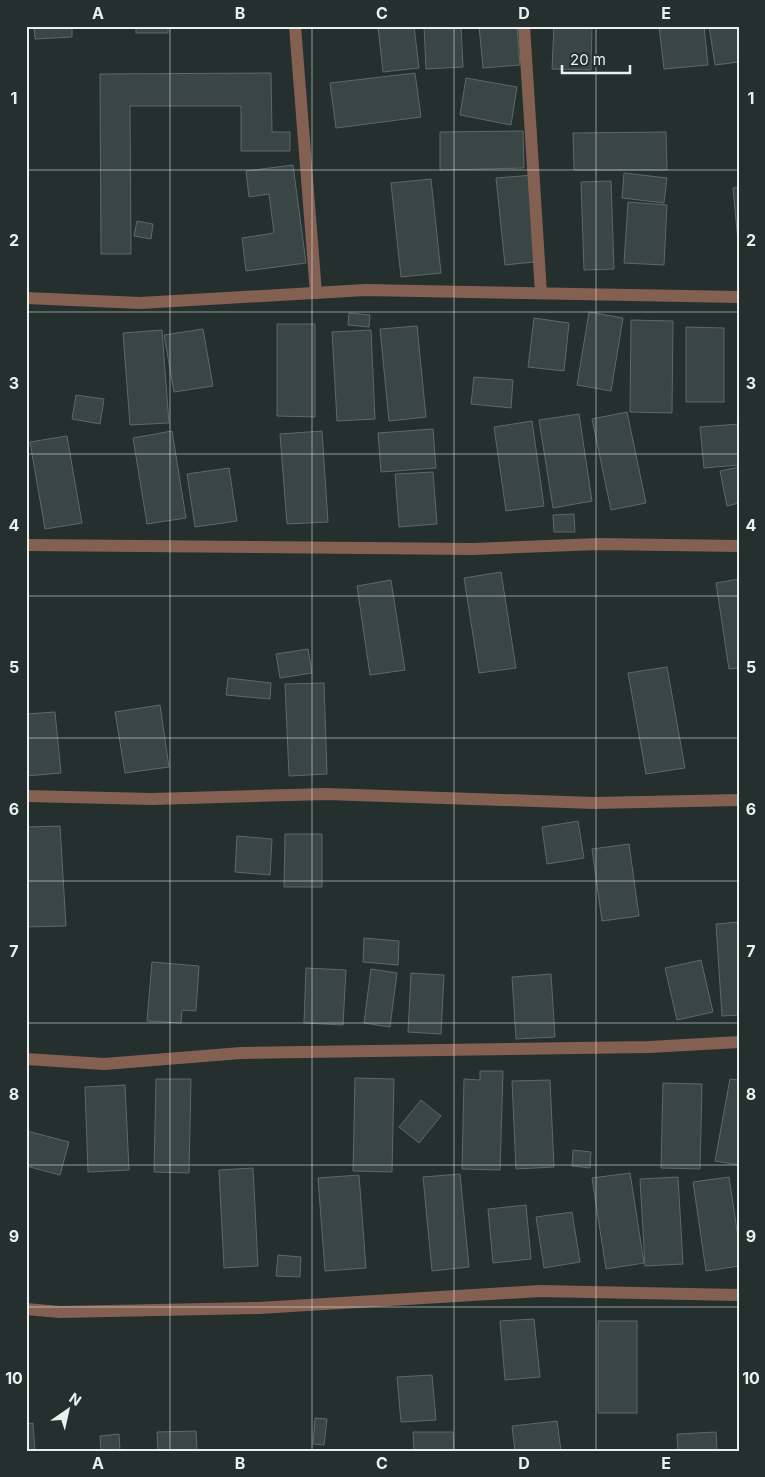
<svg xmlns="http://www.w3.org/2000/svg" width="765" height="1477" font-family="Inter,sans-serif">
<style>
.building{fill:#394644;stroke:#5c6967}
.lines{fill:none;stroke-linecap:round;stroke-linejoin:round}
.minor{stroke:#846053;stroke-width:12}
.grid{fill:none;stroke:#e9f1ef;stroke-width:1;stroke-opacity:0.55}
.neatline{fill:none;stroke:#e9f1ef;stroke-width:2}
.grid-label{font-size:16px;text-anchor:middle;font-weight:bold;fill:#e9f1ef}
</style>
<rect width="100%" height="100%" fill="#242f2e"/>
<g class="building">
<polygon points="34,26 72,26 72,37 35,39"/>
<rect x="136" y="26" width="32" height="7"/>
<polygon points="378,26 414,26 419,68 383,72"/>
<polygon points="424,26 461,26 463,67 426,69"/>
<polygon points="479,26 517,26 520,65 483,68"/>
<polygon points="554,26 592,26 591,70 552,69"/>
<polygon points="659,26 704,26 708,65 664,69"/>
<polygon points="709,26 739,26 739,62 715,65"/>
<polygon points="271,73 272,132 290,132 290,151 241,151 241,106 130,106 131,254 101,254 100,74"/>
<polygon points="415,73 421,117 336,128 330,83"/>
<polygon points="466,78 517,87 511,125 460,115"/>
<polygon points="523,131 524,168 440,170 440,132"/>
<polygon points="666,132 667,170 574,170 573,133"/>
<polygon points="293,165 306,263 246,271 242,238 274,233 269,194 249,197 246,171"/>
<polygon points="624,173 667,178 664,203 622,198"/>
<polygon points="534,175 543,261 505,265 496,178"/>
<polygon points="431,179 441,273 401,277 391,183"/>
<polygon points="611,181 614,269 584,270 581,182"/>
<polygon points="739,187 739,252 733,188"/>
<polygon points="628,202 667,205 664,265 624,263"/>
<polygon points="137,221 153,224 151,239 134,236"/>
<polygon points="589,312 623,318 611,391 577,385"/>
<polygon points="349,313 370,315 369,327 348,325"/>
<polygon points="534,318 569,323 564,371 528,367"/>
<polygon points="631,320 673,321 672,413 630,412"/>
<polygon points="277,324 315,324 315,417 277,416"/>
<polygon points="417,326 426,417 389,421 380,329"/>
<polygon points="686,327 724,328 724,402 686,402"/>
<polygon points="203,329 213,386 174,392 164,335"/>
<polygon points="162,330 169,423 130,425 123,333"/>
<polygon points="371,330 375,419 337,421 332,332"/>
<polygon points="474,377 513,380 511,408 471,404"/>
<polygon points="76,395 104,399 100,424 72,419"/>
<polygon points="627,412 646,503 611,510 592,419"/>
<polygon points="579,414 592,501 553,508 539,420"/>
<polygon points="532,421 544,506 506,511 494,427"/>
<polygon points="739,424 739,465 704,468 700,427"/>
<polygon points="433,429 436,468 381,472 378,433"/>
<polygon points="172,431 186,518 147,524 133,438"/>
<polygon points="322,431 328,522 287,524 280,434"/>
<polygon points="67,436 82,523 45,529 30,442"/>
<polygon points="739,467 739,503 727,506 720,471"/>
<polygon points="229,468 237,521 195,527 187,474"/>
<polygon points="433,472 437,524 399,527 395,474"/>
<polygon points="574,514 575,532 554,532 553,515"/>
<polygon points="501,572 516,668 479,673 464,578"/>
<polygon points="739,579 739,668 729,669 716,583"/>
<polygon points="391,580 405,670 370,675 357,586"/>
<polygon points="308,649 312,673 280,678 276,654"/>
<polygon points="667,667 685,768 646,774 628,673"/>
<polygon points="228,678 271,683 270,699 226,695"/>
<polygon points="324,683 327,774 289,776 285,684"/>
<polygon points="160,705 169,767 125,773 115,712"/>
<polygon points="55,712 61,773 26,776 26,714"/>
<polygon points="578,821 584,858 547,864 542,827"/>
<polygon points="60,826 66,926 26,927 26,827"/>
<polygon points="285,834 322,834 322,887 284,887"/>
<polygon points="237,836 272,839 270,875 235,872"/>
<polygon points="629,844 639,916 602,921 592,849"/>
<polygon points="739,922 739,1015 722,1016 716,924"/>
<polygon points="364,938 399,941 398,965 363,962"/>
<polygon points="701,960 713,1012 677,1020 665,968"/>
<polygon points="152,962 199,966 196,1011 182,1010 181,1023 147,1021"/>
<polygon points="306,968 346,970 343,1025 304,1023"/>
<polygon points="371,969 397,973 390,1027 364,1023"/>
<polygon points="411,973 444,975 441,1034 408,1032"/>
<polygon points="551,974 555,1037 516,1039 512,977"/>
<polygon points="480,1071 503,1071 500,1170 462,1169 464,1079 480,1080"/>
<polygon points="355,1078 394,1079 392,1172 353,1171"/>
<polygon points="156,1079 191,1079 189,1173 154,1172"/>
<polygon points="730,1079 739,1080 739,1165 715,1161"/>
<polygon points="550,1080 554,1167 516,1169 512,1081"/>
<polygon points="663,1083 702,1084 700,1169 661,1168"/>
<polygon points="125,1085 129,1170 88,1172 85,1087"/>
<polygon points="421,1100 441,1116 419,1143 399,1127"/>
<polygon points="27,1131 69,1142 60,1175 26,1166"/>
<polygon points="573,1150 591,1152 590,1168 572,1166"/>
<polygon points="253,1168 258,1266 224,1268 219,1170"/>
<polygon points="630,1173 644,1263 606,1269 592,1178"/>
<polygon points="460,1174 469,1267 432,1271 423,1177"/>
<polygon points="359,1175 366,1268 325,1271 318,1178"/>
<polygon points="678,1177 683,1264 645,1266 640,1179"/>
<polygon points="729,1177 739,1244 739,1266 706,1271 693,1182"/>
<polygon points="526,1205 531,1259 493,1263 488,1209"/>
<polygon points="572,1212 580,1262 544,1268 536,1217"/>
<polygon points="278,1255 301,1257 300,1277 276,1276"/>
<polygon points="534,1319 540,1377 505,1380 500,1321"/>
<rect x="598" y="1321" width="39" height="92"/>
<polygon points="432,1375 436,1420 401,1422 397,1377"/>
<polygon points="315,1418 327,1419 324,1445 313,1444"/>
<polygon points="557,1421 561,1451 515,1451 512,1426"/>
<polygon points="33,1423 35,1451 26,1451 26,1424"/>
<polygon points="196,1431 197,1451 158,1451 157,1432"/>
<polygon points="413,1432 453,1432 454,1451 414,1451"/>
<polygon points="716,1432 717,1451 678,1451 677,1434"/>
<polygon points="119,1434 120,1451 101,1451 100,1436"/>
</g>
<g class="lines">
<g class="minor">
<polyline points="295,26 316,293"/>
<polyline points="524,26 541,293"/>
<polyline points="26,298 140,303 365,290 739,297"/>
<polyline points="26,545 473,549 599,544 739,546"/>
<polyline points="26,796 152,799 326,794 594,803 739,800"/>
<polyline points="26,1059 104,1064 241,1053 649,1047 739,1042"/>
<polyline points="26,1309 60,1312 259,1308 540,1291 739,1295"/>
</g>
</g>
<path class="grid" d="M170,26V1451M312,26V1451M454,26V1451M596,26V1451M26,170H739M26,312H739M26,454H739M26,596H739M26,738H739M26,881H739M26,1023H739M26,1165H739M26,1307H739"/>
<rect width="765" height="1477" fill="none" stroke="#242f2e" stroke-width="55"/>
<g transform="translate(68 1410) rotate(34)" stroke="#242f2e" stroke-width="4" paint-order="stroke">
<path d="M0-4L9 19L0 12L-9 19Z" fill="#e9f1ef"/>
<text y="-8" font-size="14" font-weight="bold" text-anchor="middle" fill="#e9f1ef">N</text>
</g>
<path d="M562 65v8h68v-8" fill="none" stroke="#e9f1ef" stroke-width="2.5"/>
<text x="570" y="65" font-size="15" fill="#e9f1ef" stroke="#242f2e" stroke-width="4" paint-order="stroke">20 m</text>
<rect x="28" y="28" width="710" height="1422" class="neatline"/>
<g class="grid-label">
<text x="98" y="19">A</text>
<text x="240" y="19">B</text>
<text x="382" y="19">C</text>
<text x="524" y="19">D</text>
<text x="666" y="19">E</text>
<text x="14" y="104">1</text>
<text x="751" y="104">1</text>
<text x="14" y="246">2</text>
<text x="751" y="246">2</text>
<text x="14" y="389">3</text>
<text x="751" y="389">3</text>
<text x="14" y="531">4</text>
<text x="751" y="531">4</text>
<text x="14" y="673">5</text>
<text x="751" y="673">5</text>
<text x="14" y="815">6</text>
<text x="751" y="815">6</text>
<text x="14" y="957">7</text>
<text x="751" y="957">7</text>
<text x="14" y="1100">8</text>
<text x="751" y="1100">8</text>
<text x="14" y="1242">9</text>
<text x="751" y="1242">9</text>
<text x="14" y="1384">10</text>
<text x="751" y="1384">10</text>
<text x="98" y="1469">A</text>
<text x="240" y="1469">B</text>
<text x="382" y="1469">C</text>
<text x="524" y="1469">D</text>
<text x="666" y="1469">E</text>
</g>
</svg>
